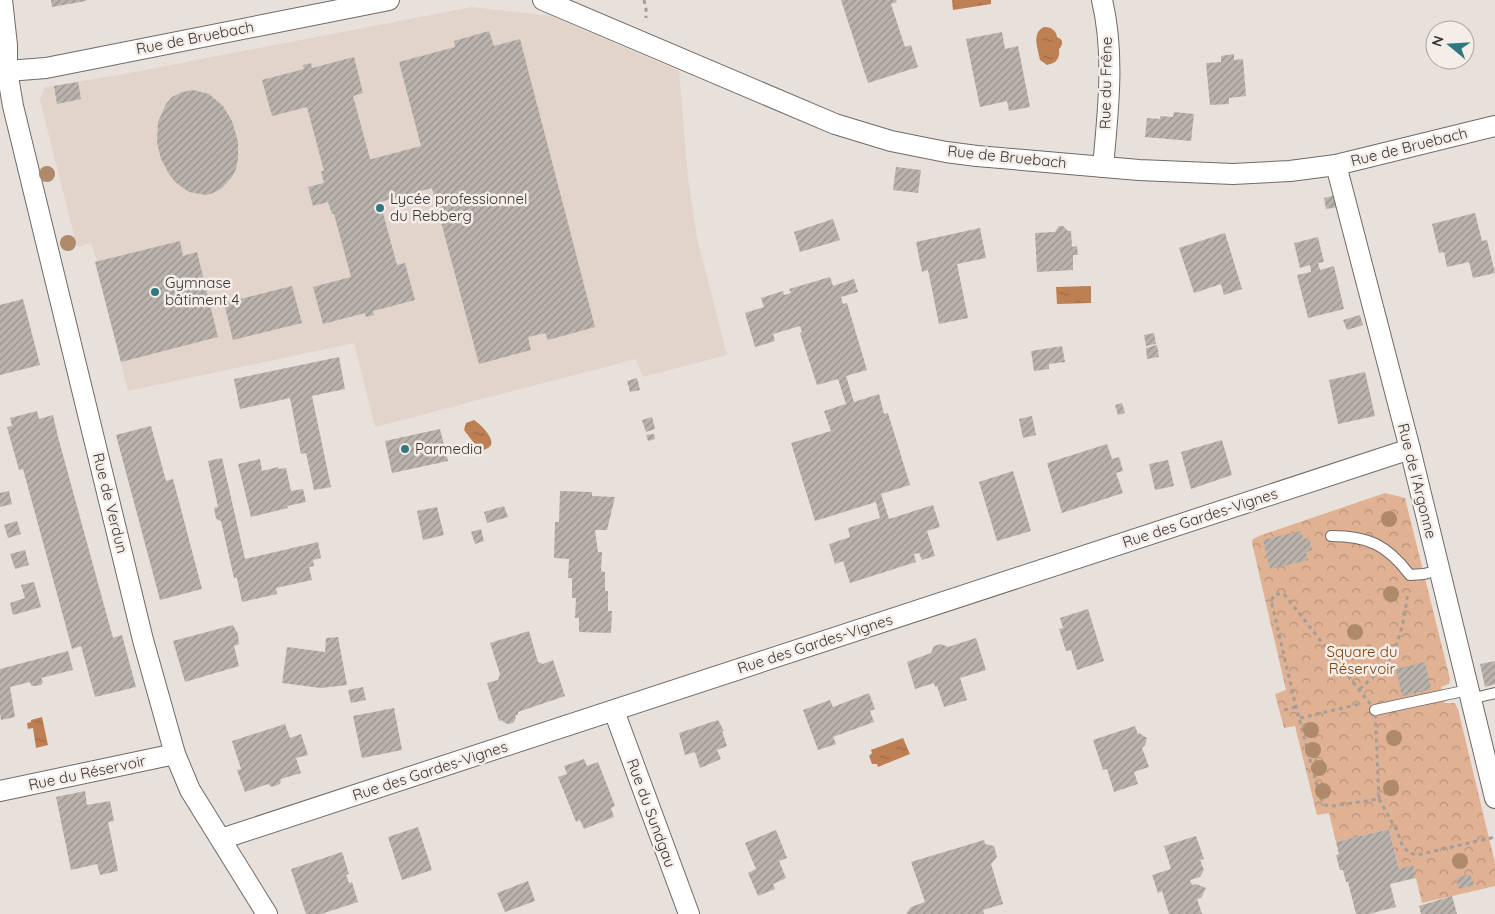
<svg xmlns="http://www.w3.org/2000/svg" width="1495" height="914" font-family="Quicksand,sans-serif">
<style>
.built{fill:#e3d4cb}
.forest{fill:url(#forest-crowns)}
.water{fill:url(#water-ripples)}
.building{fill:url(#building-hatch)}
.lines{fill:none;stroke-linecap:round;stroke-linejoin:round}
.lane-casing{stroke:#706a66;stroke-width:12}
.street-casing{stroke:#706a66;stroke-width:22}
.path{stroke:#a49e9a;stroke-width:3;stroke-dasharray:4 4;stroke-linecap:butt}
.lane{stroke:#fff;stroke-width:10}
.street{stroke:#fff;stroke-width:20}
.tree{fill:#ae896a}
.poi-dot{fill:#2f7880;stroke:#f5ede8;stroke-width:2}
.labels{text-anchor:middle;stroke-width:5;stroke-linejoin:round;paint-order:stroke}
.street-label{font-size:15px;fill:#383533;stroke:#f5ede8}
.poi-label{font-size:15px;fill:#383533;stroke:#f5ede8;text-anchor:start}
.park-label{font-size:15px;fill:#7e420d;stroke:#f5ede8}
</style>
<defs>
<pattern id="forest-crowns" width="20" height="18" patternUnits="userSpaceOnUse" patternTransform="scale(1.25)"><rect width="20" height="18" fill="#e0b293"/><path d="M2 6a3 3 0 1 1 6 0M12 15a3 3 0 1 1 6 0" fill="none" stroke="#b79279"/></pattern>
<pattern id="water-ripples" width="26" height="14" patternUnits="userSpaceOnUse" patternTransform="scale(1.25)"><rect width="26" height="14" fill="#be7f53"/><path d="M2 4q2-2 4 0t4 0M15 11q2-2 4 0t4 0" fill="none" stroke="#9b6945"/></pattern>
<pattern id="building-hatch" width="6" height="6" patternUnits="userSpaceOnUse" patternTransform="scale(1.25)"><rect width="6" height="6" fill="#b9b2ad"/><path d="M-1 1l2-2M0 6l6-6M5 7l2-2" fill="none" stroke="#97928d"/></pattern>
</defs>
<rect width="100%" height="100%" fill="#e8e0db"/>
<polygon class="built" points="472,7 551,16 679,71 688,178 697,238 727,355 643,377 636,359 375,427 354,343 128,391 95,262 97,261 91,243 77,247 40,100 45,87 119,75"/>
<polygon class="forest" points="1385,493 1405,498 1450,679 1449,684 1441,687 1445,703 1455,703 1458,709 1495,863 1495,886 1422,903 1413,866 1399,869 1389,829 1336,842 1329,813 1317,815 1295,726 1284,728 1275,694 1286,690 1252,543 1253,539 1259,536"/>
<g class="water">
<polygon points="952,0 991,0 991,4 953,10"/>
<path d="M1044,27C1051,27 1056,30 1057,37C1063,39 1064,44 1059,49C1060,58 1057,63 1047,65L1040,60C1038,48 1031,33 1044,27Z"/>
<polygon points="1091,286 1091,303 1057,304 1056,287"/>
<path d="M474,420C480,424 494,437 491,445C489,449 483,449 481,452L477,451V447L464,430L466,423Z"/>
<polygon points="42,717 48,745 36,748 33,728 28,729 27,723 31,722 31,720"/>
<polygon points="903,738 910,754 878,767 877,764 872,764 869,756 872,753 871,750"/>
</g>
<g class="building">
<polygon points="51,0 86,0 86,1 52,7"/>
<polygon points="841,0 896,0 897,2 891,4 905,47 911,45 918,67 868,83"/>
<polygon points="489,31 494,46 520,39 595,327 548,340 545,333 528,337 531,350 479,364 432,188 380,202 397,265 405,263 415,300 373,311 374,315 366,317 365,313 323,324 313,287 351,277 334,214 332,214 328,202 313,206 308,187 324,183 321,171 324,171 307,107 272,116 262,80 304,69 303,65 311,63 312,68 354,57 363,93 353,96 370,159 372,159 421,146 399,62 455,47 454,41"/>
<polygon points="1002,32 1005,49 1018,46 1030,107 1009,111 1007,101 980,107 966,39"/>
<polygon points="1234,54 1234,60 1243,59 1246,96 1229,98 1229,104 1210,105 1206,63 1221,62 1221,56"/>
<polygon points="78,82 81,99 57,104 54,86"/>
<polygon points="193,90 209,94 223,106 232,121 238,142 238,158 236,169 232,177 222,188 213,193 206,195 189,192 175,182 169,174 161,159 157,143 158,122 166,104 172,97 182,92"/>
<polygon points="1174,112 1194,114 1191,141 1145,137 1147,118 1160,119 1160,116 1173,117"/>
<polygon points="896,167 921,170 918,193 893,190"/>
<polygon points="1336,195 1338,207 1326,209 1324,198"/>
<polygon points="1475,213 1482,241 1487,240 1495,273 1473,278 1469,262 1447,267 1444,252 1439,253 1432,224"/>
<polygon points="833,219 840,240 800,252 794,232"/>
<polygon points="1059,226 1063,226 1068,231 1071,231 1072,247 1077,246 1078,255 1073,255 1073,270 1037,272 1035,233 1055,232"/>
<polygon points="980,228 986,258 957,264 968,318 939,324 928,270 922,272 916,242"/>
<polygon points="1225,233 1242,289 1224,295 1221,284 1194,293 1179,248"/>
<polygon points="1318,237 1324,262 1318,263 1320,270 1334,266 1344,309 1308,318 1297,275 1311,272 1310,265 1300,268 1294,243"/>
<polygon points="180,241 183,256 197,252 218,337 121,362 95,262"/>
<polygon points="830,277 833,286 854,279 858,292 841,297 843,304 847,303 867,370 846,376 854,402 879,394 884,414 888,413 910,485 881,494 889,519 933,505 940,527 927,531 935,556 922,560 919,553 914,554 916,562 850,583 843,561 835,564 829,544 850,537 848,528 880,518 876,502 815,521 791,443 831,431 824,411 846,404 838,379 817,385 800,333 802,332 800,326 773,334 775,341 755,347 745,313 764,307 761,298 783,291 784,295 791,293 789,289"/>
<polygon points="292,286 302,323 233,340 224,303"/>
<polygon points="23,299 40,365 0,375 0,305"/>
<polygon points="1360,315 1363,325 1347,330 1343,320"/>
<polygon points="1154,333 1156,344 1146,346 1144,335"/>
<polygon points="1157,345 1159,357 1147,359 1146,348"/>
<polygon points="1062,346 1065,362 1049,364 1049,369 1034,371 1031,351"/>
<polygon points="339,357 345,389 312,396 331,487 314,490 306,453 301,454 290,398 240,409 234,379"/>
<polygon points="1365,372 1375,416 1338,424 1329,380"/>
<polygon points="637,378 640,390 630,392 627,381"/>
<polygon points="1122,403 1125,413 1118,415 1115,405"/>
<polygon points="37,411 39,419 53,415 58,437 113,638 122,635 136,687 95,697 81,646 72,649 23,469 19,470 7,427 12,426 10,418"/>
<polygon points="1032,416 1036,435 1023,438 1019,419"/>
<polygon points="652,417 655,429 646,432 642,420"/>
<polygon points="151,426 166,481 173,479 202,589 160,600 116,435"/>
<polygon points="440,429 448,461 392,473 385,441"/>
<polygon points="654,434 655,439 648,441 646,435"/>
<polygon points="1222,440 1232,475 1191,489 1181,452"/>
<polygon points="1107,444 1112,459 1119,457 1123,471 1116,473 1123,493 1062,513 1047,463"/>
<polygon points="222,458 245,559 318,542 321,558 313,560 314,566 309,567 312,580 276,588 277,594 242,602 237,578 234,578 221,521 218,520 216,518 214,508 218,507 208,461"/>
<polygon points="260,459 262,471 278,467 279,469 286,468 291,491 303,489 306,502 287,506 288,508 251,517 238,464"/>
<polygon points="1168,460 1174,486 1155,490 1149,464"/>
<polygon points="1013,471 1031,531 997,541 979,482"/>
<polygon points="9,491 12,504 0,507 0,493"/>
<polygon points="560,491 592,492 592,496 615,497 607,530 595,530 598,552 602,552 601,571 605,572 605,591 608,591 608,611 612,611 611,633 579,632 579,618 575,618 576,598 572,598 572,578 568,578 569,559 554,558 555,522 559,522"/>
<polygon points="504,506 508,517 487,523 484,512"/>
<polygon points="437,507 444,535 423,540 417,511"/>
<polygon points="17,521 21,534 8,538 4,525"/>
<polygon points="481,529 484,541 475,544 471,532"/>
<polygon points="1301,531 1303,539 1309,538 1312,550 1306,552 1308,560 1270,569 1263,540"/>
<polygon points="25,550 29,565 15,569 10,554"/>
<polygon points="34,582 41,607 13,615 10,603 25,598 21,585"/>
<polygon points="1088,609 1104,661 1077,670 1071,650 1066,651 1059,629 1063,628 1060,618"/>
<polygon points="233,625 238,634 239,644 234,646 239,666 185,682 173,641"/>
<polygon points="529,631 538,662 543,664 553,660 565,696 518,712 518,714 515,716 516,718 513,723 508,724 503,722 502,720 499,721 487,683 498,680 500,674 490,643"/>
<polygon points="338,637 347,685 321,688 282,683 287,647 325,652 326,638"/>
<polygon points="976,638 986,670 960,678 967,700 944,707 937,686 935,687 934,683 915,689 907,662 931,653 934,646 941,644 948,647"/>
<polygon points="68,651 73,670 41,678 43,682 41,685 34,686 31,685 30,682 10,687 15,717 1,720 0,713 0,669"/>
<polygon points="1495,661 1495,684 1485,687 1480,664"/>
<polygon points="1425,662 1431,689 1402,696 1396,669"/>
<polygon points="363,687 366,700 351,703 348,690"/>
<polygon points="869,693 875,709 870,711 874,722 833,737 836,744 818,750 803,710 830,700 833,707"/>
<polygon points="394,708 402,750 362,758 353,716"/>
<polygon points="718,720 724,731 722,731 727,746 717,750 721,759 700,768 695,752 685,755 679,733"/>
<polygon points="285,724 290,738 301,734 308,755 296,758 301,773 281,779 280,784 272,787 268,784 245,792 237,770 241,769 232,741"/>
<polygon points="1135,726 1138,734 1139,733 1147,738 1145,745 1142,748 1149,767 1134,772 1138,784 1114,792 1107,769 1103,770 1093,740"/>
<polygon points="584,759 587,766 598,762 615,806 611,808 614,817 584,829 580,820 576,822 558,777 567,774 564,766"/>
<polygon points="85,791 87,805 110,801 114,821 108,822 118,871 100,875 97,864 71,870 56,797"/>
<polygon points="418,827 432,870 402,880 388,837"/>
<polygon points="1389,829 1399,869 1413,865 1416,878 1390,884 1396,907 1369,914 1356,914 1348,882 1346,882 1343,870 1340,870 1336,855 1339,854 1336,842"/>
<polygon points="776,830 787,858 779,861 786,878 773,884 775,889 758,896 748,873 756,869 745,843"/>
<polygon points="1196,836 1204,859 1200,860 1204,870 1200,877 1190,880 1192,885 1196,884 1206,888 1201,898 1197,899 1202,914 1169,914 1162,891 1158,893 1152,875 1171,869 1164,846"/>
<polygon points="984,840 985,844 994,846 997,857 991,864 1003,904 983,910 984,914 906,914 911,907 925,902 911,862"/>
<polygon points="342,852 349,874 346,875 349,883 352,882 358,902 321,914 306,914 291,869"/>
<polygon points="1470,874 1474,885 1459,889 1456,878"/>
<polygon points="528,881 535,901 505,912 497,893"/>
<polygon points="1452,896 1457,914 1421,914 1419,906"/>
</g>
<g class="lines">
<g class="lane-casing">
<g id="lane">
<path d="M1331,536C1369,536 1387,545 1410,575L1424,574L1439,570"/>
<polyline points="1470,699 1495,693"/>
<polyline points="1375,710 1468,690"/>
</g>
</g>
<g class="street-casing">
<g id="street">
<polyline points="2,0 7,45 7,71 13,106 143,640 175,754 190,790 267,914"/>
<polyline points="543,0 835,124 891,141 946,152 977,156 1139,170 1233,174 1290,171 1336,165 1495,126"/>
<path d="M1102,0C1115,55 1108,111 1103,167"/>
<polyline points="0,70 7,71 46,68 389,0"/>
<polyline points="1336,165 1410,449 1495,798"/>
<polyline points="614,711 689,914"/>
<polyline points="0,791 175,754"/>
<polyline points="221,839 1410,449"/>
</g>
</g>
<g class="path">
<polyline points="644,0 646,8 646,18"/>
<polygon points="1276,594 1284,594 1375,710 1379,799 1332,806 1325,805 1320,797 1296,707 1271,600"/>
<path d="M1360,689C1369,680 1381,671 1388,661C1401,641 1405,615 1408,592"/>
<polyline points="1284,710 1296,707"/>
<polyline points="1300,718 1360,704"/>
<polyline points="1379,799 1397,831 1403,847 1410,853 1417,855 1495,837"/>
</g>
<use href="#lane" class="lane"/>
<use href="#street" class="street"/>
</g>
<g class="tree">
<circle cx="47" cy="174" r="8"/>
<circle cx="68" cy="243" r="8"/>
<circle cx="1389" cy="519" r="8"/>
<circle cx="1391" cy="594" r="8"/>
<circle cx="1355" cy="632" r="8"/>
<circle cx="1311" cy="730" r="8"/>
<circle cx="1394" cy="738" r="8"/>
<circle cx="1313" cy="750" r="8"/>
<circle cx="1319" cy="768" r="8"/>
<circle cx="1391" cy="788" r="8"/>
<circle cx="1323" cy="791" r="8"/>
<circle cx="1460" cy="861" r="8"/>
</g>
<g class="poi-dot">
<circle cx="380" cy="208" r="5"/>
<circle cx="155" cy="292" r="5"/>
<circle cx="405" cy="449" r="5"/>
</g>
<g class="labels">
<g class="street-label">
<text transform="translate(195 38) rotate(-11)" y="5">Rue de Bruebach</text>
<text transform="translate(1106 83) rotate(-89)" y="5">Rue du Frêne</text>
<text transform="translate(1409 147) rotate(-14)" y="5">Rue de Bruebach</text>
<text transform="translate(1007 157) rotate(6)" y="5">Rue de Bruebach</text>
<text transform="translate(1417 481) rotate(76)" y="5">Rue de l'Argonne</text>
<text transform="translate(110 503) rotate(76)" y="5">Rue de Verdun</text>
<text transform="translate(1200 518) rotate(-18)" y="5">Rue des Gardes-Vignes</text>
<text transform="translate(815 644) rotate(-18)" y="5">Rue des Gardes-Vignes</text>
<text transform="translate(430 771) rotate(-18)" y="5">Rue des Gardes-Vignes</text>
<text transform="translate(87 773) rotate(-12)" y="5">Rue du Réservoir</text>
<text transform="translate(651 813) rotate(70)" y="5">Rue du Sundgau</text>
</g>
<g class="poi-label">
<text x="390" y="204">Lycée professionnel<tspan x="390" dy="17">du Rebberg</tspan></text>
<text x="165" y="288">Gymnase<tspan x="165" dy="17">bâtiment 4</tspan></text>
<text x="415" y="454">Parmedia</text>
</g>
<g class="park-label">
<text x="1362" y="657">Square du<tspan x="1362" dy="17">Réservoir</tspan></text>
</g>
</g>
<g transform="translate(1450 45) rotate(288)"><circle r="24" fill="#f5ede8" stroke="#a9a3a0"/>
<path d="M0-4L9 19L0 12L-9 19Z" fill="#2f7880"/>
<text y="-8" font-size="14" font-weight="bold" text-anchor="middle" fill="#383533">N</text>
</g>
</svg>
